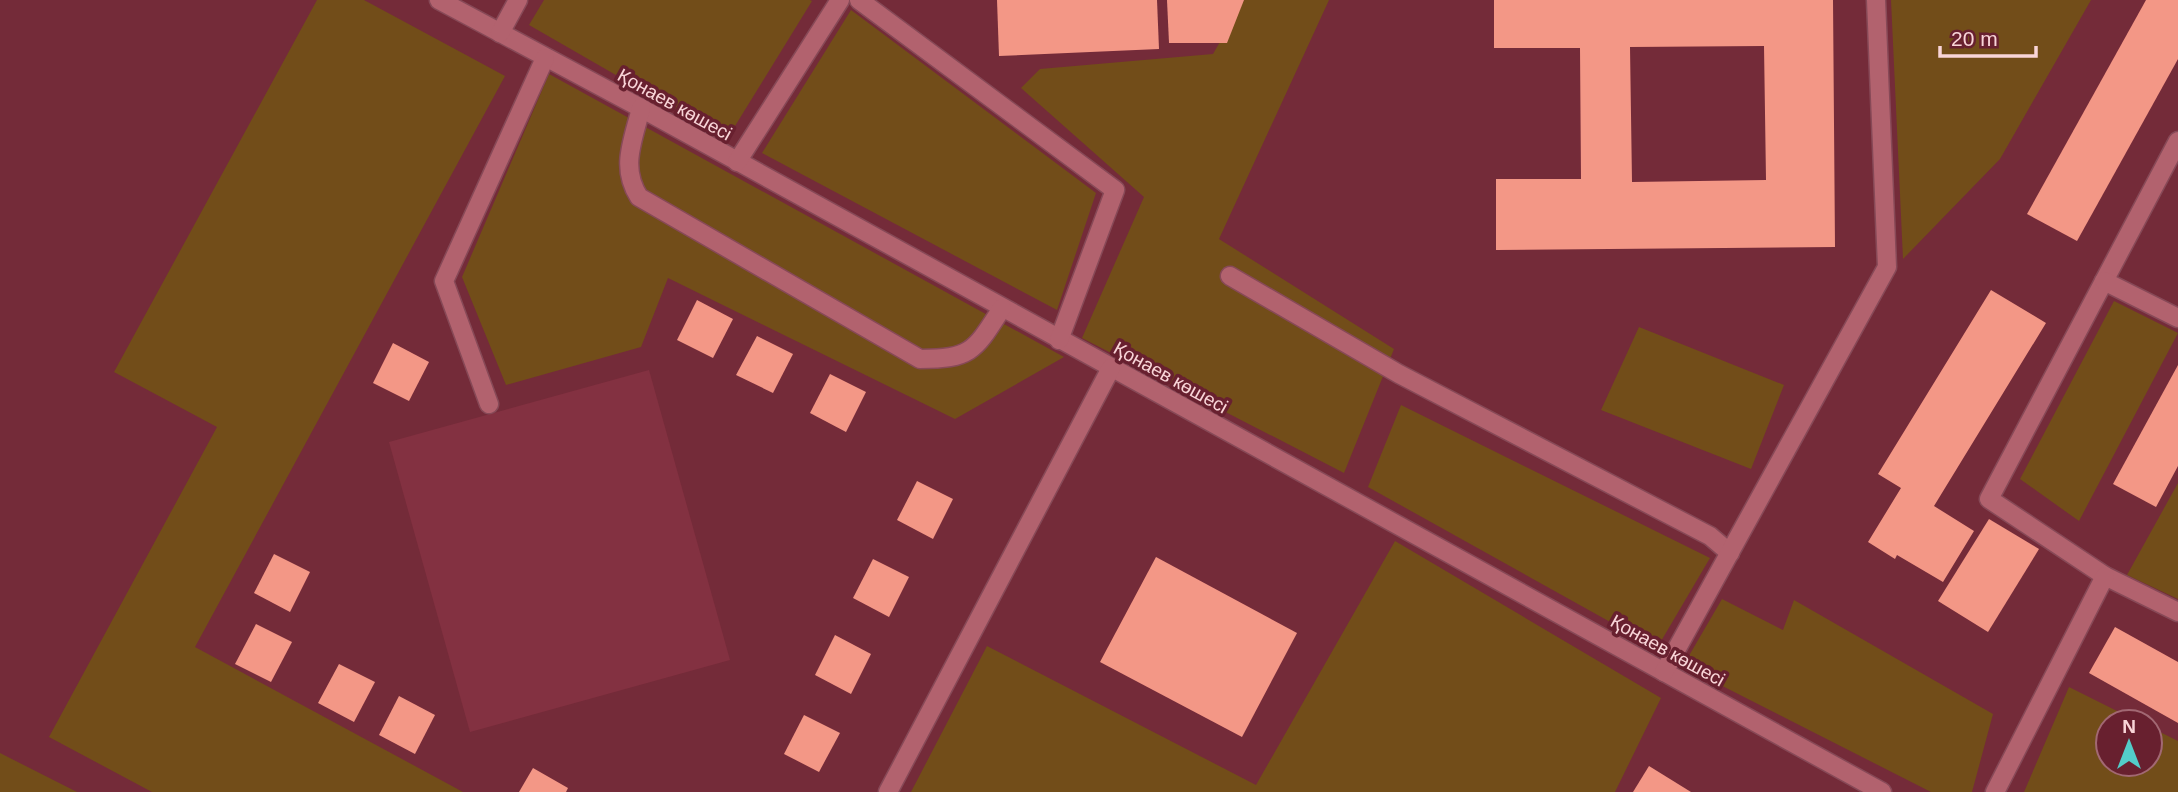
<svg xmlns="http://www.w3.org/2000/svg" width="2178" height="792" font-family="Arial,sans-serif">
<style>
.built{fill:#833141}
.green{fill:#724d19}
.building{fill:#f39786;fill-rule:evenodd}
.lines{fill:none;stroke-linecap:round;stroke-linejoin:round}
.minor-casing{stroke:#874957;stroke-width:21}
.minor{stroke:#b2626e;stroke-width:18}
.labels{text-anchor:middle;stroke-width:7;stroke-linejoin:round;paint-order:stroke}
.street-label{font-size:19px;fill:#f9d5d8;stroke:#68202f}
</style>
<rect width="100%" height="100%" fill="#742b39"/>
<polygon class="built" points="649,370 730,660 470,732 389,442"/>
<g class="green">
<polygon points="317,0 364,0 505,76 195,647 463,792 152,792 49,737 217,427 114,372"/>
<polygon points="544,0 810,0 812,1 727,139 529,25"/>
<polygon points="1244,0 1329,0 1219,239 1394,349 1344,473 1082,338 1144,197 1021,88 1040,69 1213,54"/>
<polygon points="1891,0 2091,0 2000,159 1903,259"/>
<polygon points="851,10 1096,193 1057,310 762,153"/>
<polygon points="549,74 1064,357 955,419 668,278 641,347 506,385 462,277"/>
<polygon points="2114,301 2178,333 2079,521 2020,479"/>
<polygon points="1639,327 1784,385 1751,469 1601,410"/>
<polygon points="1401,405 1710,558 1657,648 1368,487"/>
<polygon points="2178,483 2178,599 2127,575"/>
<polygon points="1395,541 1661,698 1615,792 911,792 987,646 1256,785"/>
<polygon points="1722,599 1783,630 1794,600 1993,714 1972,792 1931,792 1683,666"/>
<polygon points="2069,687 2139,722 2108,722 2108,764 2150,764 2150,727 2178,741 2178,792 2024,792"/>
<polygon points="0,753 77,792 0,792"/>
</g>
<g class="building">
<polygon points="997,0 1157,0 1159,49 999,56"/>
<polygon points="1167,0 1244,0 1227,43 1169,43"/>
<path d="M1494,0H1833L1835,247L1496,250V179H1581L1580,48H1494ZM1764,46L1766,180L1632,182L1630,47Z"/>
<polygon points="2146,0 2178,0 2178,59 2077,241 2027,214"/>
<polygon points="1991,290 2046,323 1934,506 1974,531 1943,582 1897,555 1895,559 1868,542 1901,488 1878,474"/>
<polygon points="697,300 733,319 713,358 677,340"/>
<polygon points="757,336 793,354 773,393 736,375"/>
<polygon points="393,343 429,362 409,401 373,383"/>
<polygon points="2178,365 2178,466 2156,507 2113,484"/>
<polygon points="830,374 866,392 846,432 810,413"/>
<polygon points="917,481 953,499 933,539 897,520"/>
<polygon points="1989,519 2039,549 1988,632 1938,601"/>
<polygon points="274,554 310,572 290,612 254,593"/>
<polygon points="1156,557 1297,633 1242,737 1100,662"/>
<polygon points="873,559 909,577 889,617 853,598"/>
<polygon points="256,624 292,642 271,682 235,664"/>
<polygon points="2115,627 2178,662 2178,723 2089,673"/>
<polygon points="835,635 871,654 851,694 815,675"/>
<polygon points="339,664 375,682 354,722 318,703"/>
<polygon points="399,696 435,715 415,754 379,735"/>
<polygon points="804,715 840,733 819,772 784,754"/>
<polygon points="1649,766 1691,792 1633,792"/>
<polygon points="533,768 568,788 566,792 519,792"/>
</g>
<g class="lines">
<g class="minor-casing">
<g id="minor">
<polyline points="439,0 641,108 1882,792"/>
<polyline points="859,0 1115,190 1059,340"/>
<polyline points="500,33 518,0"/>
<path d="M641,108C633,141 620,167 639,197L920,359C972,359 975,350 1002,308"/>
<polyline points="2178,141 1989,499 2105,576 2178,612"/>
<polyline points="737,162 840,0"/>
<polyline points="1230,276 1399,374 1710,536 1730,553"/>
<polyline points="2104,281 2178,318"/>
<polyline points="489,404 444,281 545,58"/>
<polyline points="1664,672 1887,267 1876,0"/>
<polyline points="888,792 1111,368"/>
<polyline points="1995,792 2105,576"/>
</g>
</g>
<use href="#minor" class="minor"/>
</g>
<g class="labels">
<g class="street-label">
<text transform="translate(675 104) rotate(29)" y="7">Қонаев көшесі</text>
<text transform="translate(1171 377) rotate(29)" y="7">Қонаев көшесі</text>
<text transform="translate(1668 650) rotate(29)" y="7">Қонаев көшесі</text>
</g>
</g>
<g transform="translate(2129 743)"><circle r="33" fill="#68202f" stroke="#a26873" stroke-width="2"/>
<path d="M0-5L12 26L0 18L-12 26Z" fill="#53cdc9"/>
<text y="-10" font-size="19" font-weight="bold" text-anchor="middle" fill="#f9d5d8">N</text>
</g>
<path d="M1940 46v10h96v-10" fill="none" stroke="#f9d5d8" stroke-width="3.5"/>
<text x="1951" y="46" font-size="21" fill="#f9d5d8" stroke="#68202f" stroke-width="5" paint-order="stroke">20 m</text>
</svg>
